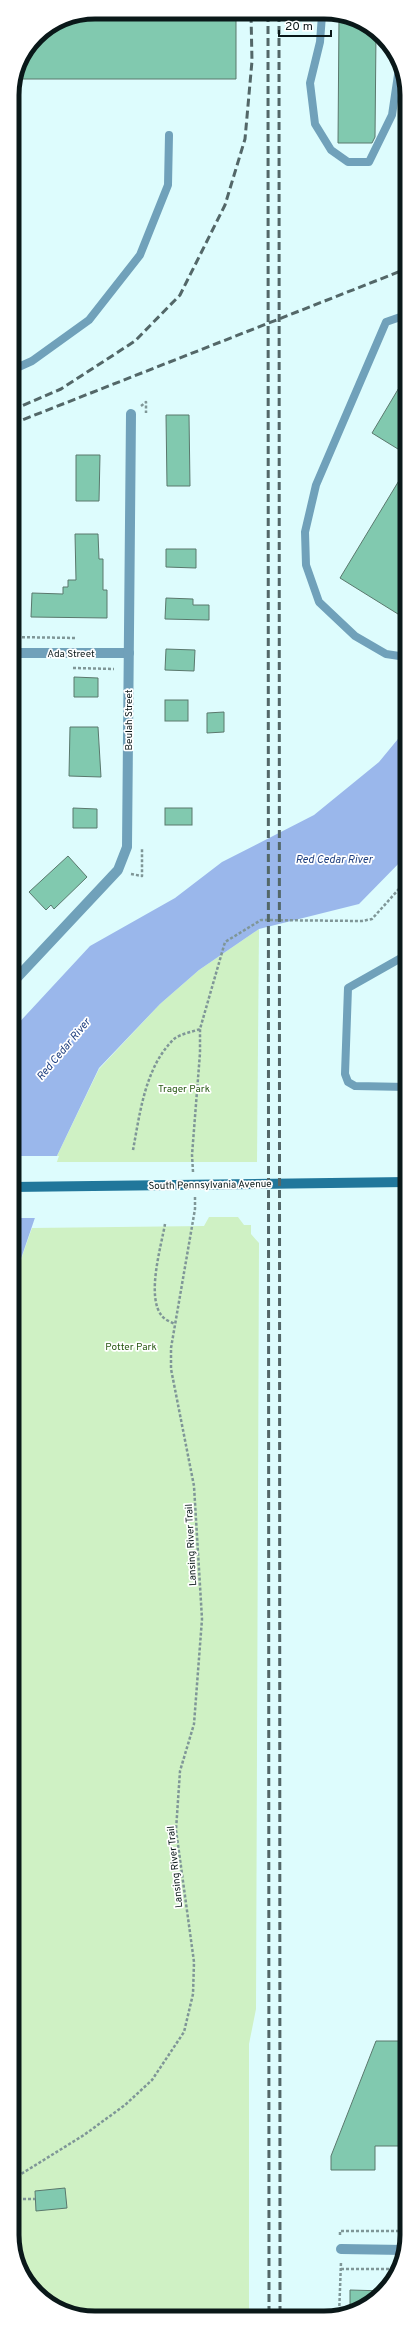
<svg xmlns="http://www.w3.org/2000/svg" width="419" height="2330" font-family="Overpass,sans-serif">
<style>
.green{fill:#cff1c4}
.water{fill:#9ab7eb}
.pier{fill:#ddfcfd}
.building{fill:#81c9af;stroke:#5a786d}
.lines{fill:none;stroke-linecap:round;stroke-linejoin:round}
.path{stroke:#7f9697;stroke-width:2.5;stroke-dasharray:3 2;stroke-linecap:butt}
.lane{stroke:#70a1ba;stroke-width:8}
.street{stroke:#70a1ba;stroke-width:10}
.secondary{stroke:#21779b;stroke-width:10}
.rail{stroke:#536768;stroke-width:3;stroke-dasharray:8 4;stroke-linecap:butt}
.labels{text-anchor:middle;stroke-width:3.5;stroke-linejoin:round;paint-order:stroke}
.street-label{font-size:10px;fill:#0a1819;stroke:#fff}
.park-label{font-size:10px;fill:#275813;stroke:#fff}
.water-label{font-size:11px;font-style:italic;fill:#224281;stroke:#fff}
.rim{fill:none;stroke:#0a1819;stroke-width:5}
</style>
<rect width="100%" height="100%" fill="#ddfcfd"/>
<g class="green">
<polygon points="259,929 257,1162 54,1162 99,1069 160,1004 199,970"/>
<polygon points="209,1217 238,1217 244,1225 251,1225 251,1234 259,1243 256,2009 249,2044 249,2317 79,2316 33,2290 13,2245 12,1285 32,1228 204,1226"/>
</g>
<polygon class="water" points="407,728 407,855 359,904 259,929 199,970 160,1004 99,1068 54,1162 12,1285 12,1031 14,1028 90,946 175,898 222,862 314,815 379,762"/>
<polygon class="pier" points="12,1156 59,1156 37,1218 12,1218"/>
<g class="building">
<polygon points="95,12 236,14 236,79 15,79 18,63 37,36 64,18"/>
<polygon points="339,15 345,15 376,34 375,137 372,143 338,143"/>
<polygon points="406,376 406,454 372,433"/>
<polygon points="166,415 189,415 190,486 167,486"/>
<polygon points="76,455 100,455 99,501 76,501"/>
<polygon points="406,469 406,619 340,578"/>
<polygon points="75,534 98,534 99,559 103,559 103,590 107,590 107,618 31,617 32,593 63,594 63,587 68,587 68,580 76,580"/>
<polygon points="166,549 196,549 196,568 166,567"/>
<polygon points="166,598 193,599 193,605 209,605 209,620 165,619"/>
<polygon points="166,649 195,650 194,671 165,670"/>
<polygon points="74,677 98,678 98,697 74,697"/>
<rect x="165" y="700" width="23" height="21"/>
<polygon points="224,712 224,732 207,733 207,713"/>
<polygon points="70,727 98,727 101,777 69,776"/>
<polygon points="73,808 97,809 97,828 73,828"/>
<rect x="165" y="808" width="27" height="17"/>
<polygon points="68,856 87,877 54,909 51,905 46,910 29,892"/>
<polygon points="376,2041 407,2041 407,2146 375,2146 375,2170 331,2170 331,2156"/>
<polygon points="65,2188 67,2208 36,2211 35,2191"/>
<polygon points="350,2290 385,2291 361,2309 350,2313"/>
</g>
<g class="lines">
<g class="path">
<polyline points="141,406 146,402 146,413"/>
<polyline points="12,637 77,638"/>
<polyline points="73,668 114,669"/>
<polyline points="131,874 142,876 142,848"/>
<path d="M133,1150C140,1113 145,1067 174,1039C180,1034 192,1032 200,1029"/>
<polyline points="193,1172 192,1155 200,1053 200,1029 225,942 261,920 362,921 372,919 407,880"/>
<path d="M165,1224C161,1247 146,1297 162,1316C165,1320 171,1322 175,1324"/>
<polyline points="13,2179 84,2135 125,2105 152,2080 184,2032 193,1994 194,1962 176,1830 180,1771 194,1724 202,1619 194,1486 171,1369 171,1348 195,1209 195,1197"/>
<polyline points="13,2199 35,2199"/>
<polyline points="340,2235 340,2231 407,2231"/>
<polyline points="341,2269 399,2269"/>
<polyline points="339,2316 341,2262"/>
</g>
<g class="lane">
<polyline points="322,15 320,42 310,83 315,124 331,150 348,162 369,162 392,115 399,68"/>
<polyline points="406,315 386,322 316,485 305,532 306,565 319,602 355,636 386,654 406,657"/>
<polyline points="12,370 32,361 89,320 140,255 168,185 169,135"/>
<polyline points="407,949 401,958 348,988 345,1074 348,1082 355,1086 407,1087"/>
</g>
<g class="street">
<polyline points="12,653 129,653"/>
<polyline points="12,983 118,870 127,847 131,414"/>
<polyline points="341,2249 404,2250"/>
</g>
<polyline class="secondary" points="12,1187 407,1182"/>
<g class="rail">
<polyline points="268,14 269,2317"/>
<polyline points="279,14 280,2317"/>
<polyline points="12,410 61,389 135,341 180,295 225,205 245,139 252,61 251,14"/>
<polyline points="12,424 406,269"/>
</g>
</g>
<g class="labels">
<g class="street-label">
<text x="71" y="657">Ada Street</text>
<text transform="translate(128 720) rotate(-90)" y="4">Beulah Street</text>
<text transform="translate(210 1184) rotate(-1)" y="4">South Pennsylvania Avenue</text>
<text transform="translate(190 1545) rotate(-93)" y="4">Lansing River Trail</text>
<text transform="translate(174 1867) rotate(-96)" y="4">Lansing River Trail</text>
</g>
<g class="park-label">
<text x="184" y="1092">Trager Park</text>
<text x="131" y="1350">Potter Park</text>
</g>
<g class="water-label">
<text x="334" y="863">Red Cedar River</text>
<text transform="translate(63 1049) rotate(-50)" y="4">Red Cedar River</text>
</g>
</g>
<path d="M0 0H419V2330H0ZM95 19H324A76 76 0 0 1 400 95V2235A76 76 0 0 1 324 2311H95A76 76 0 0 1 19 2235V95A76 76 0 0 1 95 19Z" fill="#fff" fill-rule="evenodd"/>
<path class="rim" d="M95 19H324A76 76 0 0 1 400 95V2235A76 76 0 0 1 324 2311H95A76 76 0 0 1 19 2235V95A76 76 0 0 1 95 19Z"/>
<path d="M279 30v6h52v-6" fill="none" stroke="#0a1819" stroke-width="2"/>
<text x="285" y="30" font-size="12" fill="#0a1819" stroke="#ffffff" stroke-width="3" paint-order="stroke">20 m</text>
</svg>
